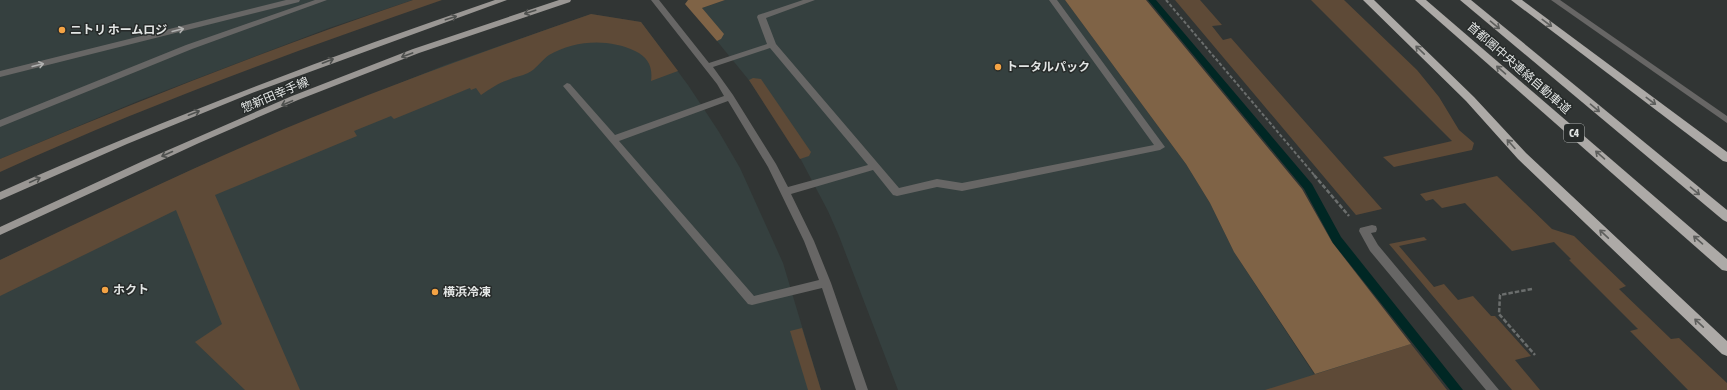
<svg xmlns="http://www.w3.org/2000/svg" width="1727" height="390" font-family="'Asap Condensed','Noto Sans JP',sans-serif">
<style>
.built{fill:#35403f}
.green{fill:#5e4a37}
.forest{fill:#7f6346}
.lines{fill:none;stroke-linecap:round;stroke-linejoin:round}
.stream{fill:#002724;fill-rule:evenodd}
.path-far1{stroke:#6b6e6d;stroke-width:2;stroke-dasharray:3.5 2;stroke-linecap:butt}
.path{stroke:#6b6e6d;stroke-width:2.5;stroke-dasharray:4.5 2;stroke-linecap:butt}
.minor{fill:#676665;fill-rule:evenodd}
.major{fill:#9a9794;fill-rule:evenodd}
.highway{fill:#adaaa7;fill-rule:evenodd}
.oneway{stroke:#4f514f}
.oneway2{stroke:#5d5e5c}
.oneway3{stroke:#b1b2b1}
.poi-dot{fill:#f4a344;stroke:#272b2a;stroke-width:1.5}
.labels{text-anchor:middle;stroke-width:3;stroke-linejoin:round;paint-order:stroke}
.shield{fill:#272b2a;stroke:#aaadac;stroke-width:1}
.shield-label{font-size:11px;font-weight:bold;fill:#e2e5e4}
.poi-label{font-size:12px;font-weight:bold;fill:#e2e5e4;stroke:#272b2a;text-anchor:start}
.street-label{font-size:12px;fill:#e2e5e4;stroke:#272b2a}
</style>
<rect width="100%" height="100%" fill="#313534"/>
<g class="built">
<polygon points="0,0 413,0 329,28 138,101 0,159"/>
<polygon points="725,0 1065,0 1186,164 1210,203 1234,252 1314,374 1411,344 1447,390 898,390 839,236 828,211 799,156 779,124 748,79 717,41 721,39 702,8"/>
<polygon points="591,14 641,22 688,85 719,132 740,168 783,263 821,390 0,390 0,260 191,170 283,130 445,65"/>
</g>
<g class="green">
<path d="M413,0H442C292,52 144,106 0,172V159C136,102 273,47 413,0Z"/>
<polygon points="1175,0 1200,0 1222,25 1212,26 1223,40 1231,38 1382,209 1356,215"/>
<polygon points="1311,0 1344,0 1417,70 1439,97 1459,130 1474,143 1472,150 1394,167 1383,157 1452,141"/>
<path d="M591,14L641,22L678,71L651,81C653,67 648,57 635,51C609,38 574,40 549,55C542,60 535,70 528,73C522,76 514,77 508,80C498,83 490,89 481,95L476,88L471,90L470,88L394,119L391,116L354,131L357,136L215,195L300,390H245L195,342L222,324L176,210L0,296V260C94,215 188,170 284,129C385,87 488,50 591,14Z"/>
<polygon points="753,78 761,79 811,152 809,156 800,159 749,80"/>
<polygon points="1497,176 1552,229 1574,236 1626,286 1619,289 1671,339 1679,338 1727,383 1727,390 1688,390 1630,331 1638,329 1569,260 1571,259 1554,242 1512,251 1465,203 1442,208 1433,199 1426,201 1420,194"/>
<polygon points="1424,237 1427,240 1399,246 1434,287 1444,284 1458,300 1473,296 1491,316 1495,316 1531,356 1515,360 1540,390 1512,390 1389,244"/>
<polygon points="802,328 821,390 808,390 790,331"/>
<polygon points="1411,344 1447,390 1265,390"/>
</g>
<g class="forest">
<polygon points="688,0 725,0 702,8 724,34 721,39 717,41 685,4"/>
<polygon points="1065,0 1146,0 1302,189 1332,242 1411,344 1315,374 1234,252 1210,203 1186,164"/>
</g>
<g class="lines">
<polygon class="stream" points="1148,0 1156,0 1312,184 1341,237 1463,390 1450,390 1333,243 1304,189"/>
<polyline class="path-far1" points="1166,0 1315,176"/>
<g class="path">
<polyline points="1314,175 1349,216"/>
<polyline points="1532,289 1500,295 1499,314 1535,355"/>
</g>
<g class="minor">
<polygon points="286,0 300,0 299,2 0,77 0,71"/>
<polygon points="315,0 327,0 192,49 0,127 0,120 186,45"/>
<path d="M651,0H659L709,63L767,44L757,17L758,15L803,0H815L766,18L776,44L899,188L937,179L962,183L1154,145L1049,0H1057L1165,147L1160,150L962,191L937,187L897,196L893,195L873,170L791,194L814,241L831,283L868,390H856L822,288L752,305L748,304L563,86L567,83L570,84L615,135L724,96L717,84ZM770,48L868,165L788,187L776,164L733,95L713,67ZM728,101L768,167L804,241L819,280L754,296L619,141Z"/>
<polygon points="1551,0 1560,0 1727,116 1727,123"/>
<polygon points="1372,225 1376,226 1377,229 1376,232 1371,233 1378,245 1499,390 1486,390 1370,251 1359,231 1360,228"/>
</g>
<g class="major">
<path d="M495,0H507L252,93L127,144L0,200V192C162,120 327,57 495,0Z"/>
<polygon points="559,0 571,0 570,2 419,53 298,100 199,143 0,235 0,227 143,161 292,96 413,49"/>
</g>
<g class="highway">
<polygon points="1363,0 1374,0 1474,97 1526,153 1727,341 1727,356 1722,354 1518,159 1466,101"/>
<polygon points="1415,0 1426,0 1727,259 1727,271 1722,270"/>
<polygon points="1460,0 1471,0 1727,210 1727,222 1723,220"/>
<polygon points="1511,0 1522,0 1727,152 1727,162 1723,161"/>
</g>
</g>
<defs><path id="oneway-shaft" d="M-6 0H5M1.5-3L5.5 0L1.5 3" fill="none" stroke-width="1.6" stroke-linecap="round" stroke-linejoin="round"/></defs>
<g class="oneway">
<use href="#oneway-shaft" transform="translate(530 12) rotate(162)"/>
<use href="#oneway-shaft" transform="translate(451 18) rotate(-18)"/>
<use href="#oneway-shaft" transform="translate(407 55) rotate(160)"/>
<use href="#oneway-shaft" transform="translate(328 61) rotate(-21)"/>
<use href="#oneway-shaft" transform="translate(287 103) rotate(157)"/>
<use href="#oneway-shaft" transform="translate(194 113) rotate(-21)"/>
<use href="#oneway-shaft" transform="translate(167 154) rotate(156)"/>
<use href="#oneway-shaft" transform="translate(35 180) rotate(-25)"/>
</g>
<g class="oneway2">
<use href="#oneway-shaft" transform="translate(1547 23) rotate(37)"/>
<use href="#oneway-shaft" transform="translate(1495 25) rotate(40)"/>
<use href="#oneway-shaft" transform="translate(1420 50) rotate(-136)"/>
<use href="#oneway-shaft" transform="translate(1501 70) rotate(-139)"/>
<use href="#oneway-shaft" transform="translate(1651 101) rotate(37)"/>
<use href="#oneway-shaft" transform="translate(1595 108) rotate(40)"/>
<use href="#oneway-shaft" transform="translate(1511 144) rotate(-132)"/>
<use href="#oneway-shaft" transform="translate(1600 155) rotate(-139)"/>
<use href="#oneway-shaft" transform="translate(1695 191) rotate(40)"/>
<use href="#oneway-shaft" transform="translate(1604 234) rotate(-137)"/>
<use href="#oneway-shaft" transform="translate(1698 240) rotate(-139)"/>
<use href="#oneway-shaft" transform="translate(1699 323) rotate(-137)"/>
</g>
<g class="oneway3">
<use href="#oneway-shaft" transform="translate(178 30) rotate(-14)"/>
<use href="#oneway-shaft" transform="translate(38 65) rotate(-14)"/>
</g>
<g class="poi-dot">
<circle cx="62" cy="30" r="4"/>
<circle cx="998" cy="67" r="4"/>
<circle cx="105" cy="290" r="4"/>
<circle cx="435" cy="292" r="4"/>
</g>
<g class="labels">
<rect class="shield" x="1564" y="124" width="20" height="18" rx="3"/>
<g class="shield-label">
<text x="1574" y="137">C4</text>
</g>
<g class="poi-label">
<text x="70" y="34">ニトリ ホームロジ</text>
<text x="1006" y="71">トータルパック</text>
<text x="113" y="294">ホクト</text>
<text x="443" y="296">横浜冷凍</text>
</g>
<g class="street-label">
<text transform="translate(1519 68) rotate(41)" y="4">首都圏中央連絡自動車道</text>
<text transform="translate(275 95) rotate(-23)" y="4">惣新田幸手線</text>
</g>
</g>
</svg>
